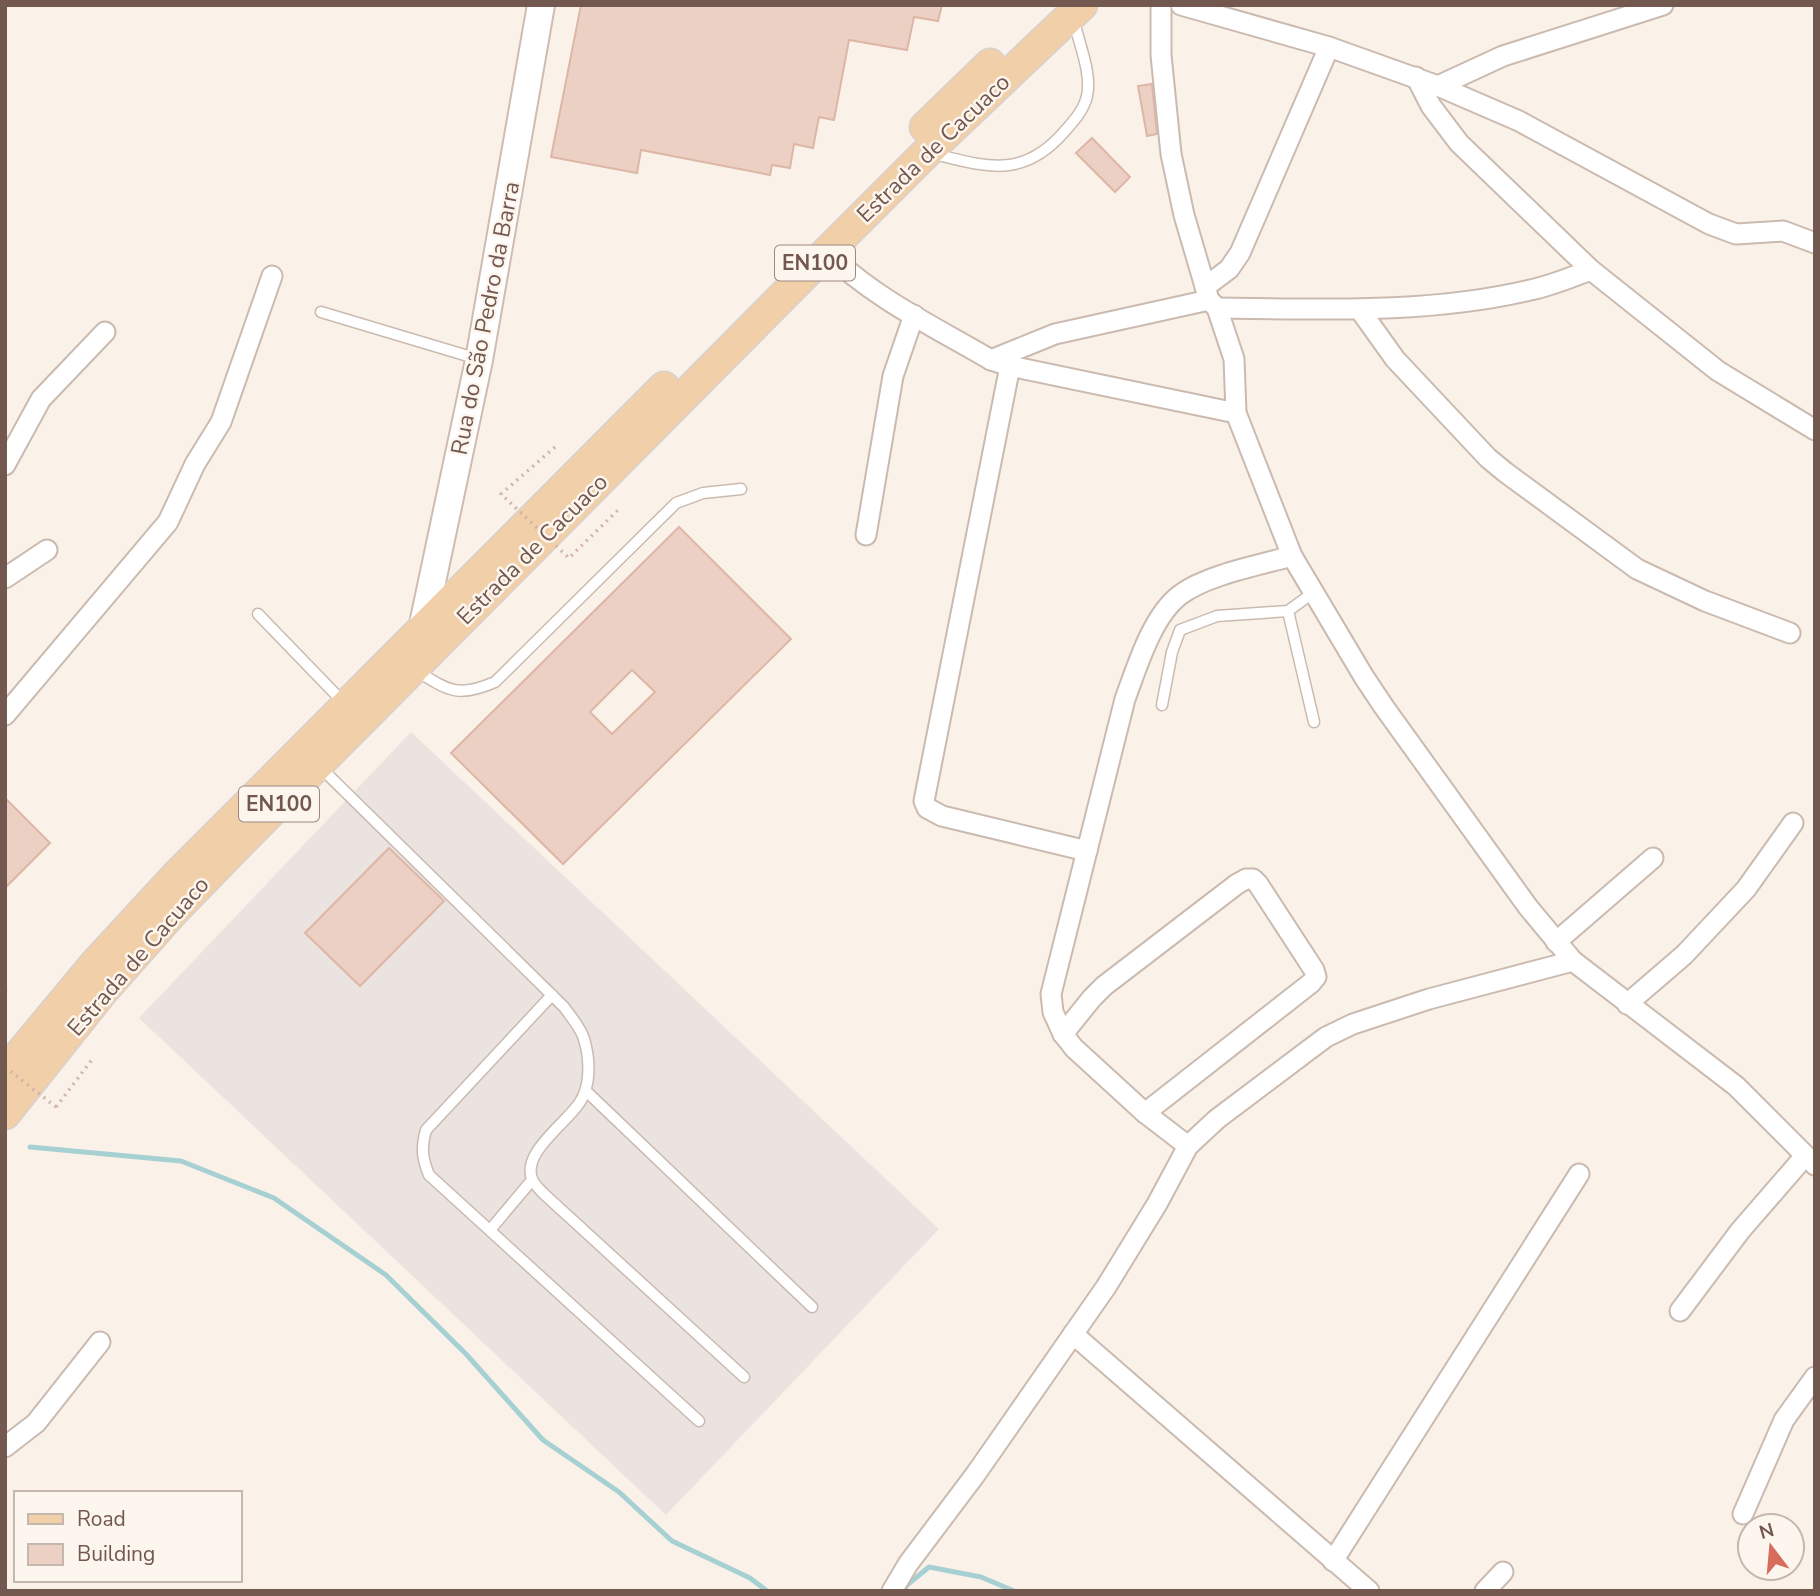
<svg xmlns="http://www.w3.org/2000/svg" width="1820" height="1596" font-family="'Nunito Sans',sans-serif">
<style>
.industrial{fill:#eae3df}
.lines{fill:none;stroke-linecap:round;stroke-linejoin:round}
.stream{stroke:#a7d0d3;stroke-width:5}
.building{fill:#edd0c4;stroke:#deb6a6;stroke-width:2;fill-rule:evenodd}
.lane-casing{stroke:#cbbab0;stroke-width:13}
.street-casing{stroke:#cbbab0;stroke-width:23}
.secondary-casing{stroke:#d0bbb1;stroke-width:30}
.primary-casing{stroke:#d8d0ce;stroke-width:33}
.path{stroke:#d2b3a7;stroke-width:3.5;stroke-dasharray:2 5;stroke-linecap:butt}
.lane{stroke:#fff;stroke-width:10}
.street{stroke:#fff;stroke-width:19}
.secondary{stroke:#fff;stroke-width:26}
.primary{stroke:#f1cfa9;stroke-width:30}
.path-bridge{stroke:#d2b3a7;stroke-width:3.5;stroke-dasharray:2 5;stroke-linecap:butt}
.labels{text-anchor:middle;stroke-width:5;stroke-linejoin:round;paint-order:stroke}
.shield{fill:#fdf6ef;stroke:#9c877f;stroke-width:2}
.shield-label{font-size:21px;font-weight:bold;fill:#72584f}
.street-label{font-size:23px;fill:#72584f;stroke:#fdf6ef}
</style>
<rect width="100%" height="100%" fill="#faf2e9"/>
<polygon class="industrial" points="411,732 939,1229 666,1515 139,1018"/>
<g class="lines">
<g class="stream">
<polyline points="30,1147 181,1161 274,1198 386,1275 466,1354 543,1440 619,1492 672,1541 750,1578 767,1591"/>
<polyline points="904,1591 907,1585 929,1567 981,1577 1014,1591"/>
</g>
</g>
<g class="building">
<polygon points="581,5 942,5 938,21 914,17 907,50 849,40 834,120 819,117 813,148 794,144 790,168 772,165 770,175 641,150 637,173 551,157"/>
<polygon points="1152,84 1157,134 1147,136 1138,86"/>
<polygon points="1092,138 1130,177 1115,192 1076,153"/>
<path d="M679,527L791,639L563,864L451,753ZM632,670L655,692L612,734L590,712Z"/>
<polygon points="5,798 50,843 5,888"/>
<polygon points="389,848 444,901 360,986 305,933"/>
</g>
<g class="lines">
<g class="lane-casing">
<g id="lane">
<path d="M934,154C987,167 1023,179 1064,132C1073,122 1084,110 1087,96C1092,73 1079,44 1074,21"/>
<polyline points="321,312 478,359"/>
<polyline points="1288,611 1314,722"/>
<polyline points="258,614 345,704"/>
<path d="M417,671C449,691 458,698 495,682L676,503L703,493L741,489"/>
<polyline points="1162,705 1172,652 1180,630 1217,616 1288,611 1314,592"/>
<path d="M319,766L564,1007C571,1017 581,1028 584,1039C590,1059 591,1085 580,1102C567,1123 519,1154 533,1181C535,1185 540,1190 544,1194L744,1377"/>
<path d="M552,995L426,1130C421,1148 422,1158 429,1175L699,1421"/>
<polyline points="586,1091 812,1307"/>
<polyline points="490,1230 532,1180"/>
</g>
</g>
<g class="street-casing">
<g id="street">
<polyline points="1161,5 1161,55 1171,154 1184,215 1209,300 1217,308 1234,359 1236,413 1292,556 1364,677 1384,707 1528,907 1573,961 1736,1086 1815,1165"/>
<polyline points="1181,5 1329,47 1438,86 1503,56 1663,5"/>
<polyline points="1416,77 1431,106 1459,143 1591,270 1718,371 1815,430"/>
<polyline points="1438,86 1519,121 1709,224 1736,234 1783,231 1815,243"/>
<path d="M827,252C873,298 935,327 991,360L1010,366L1236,413"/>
<polyline points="1205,287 1229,269 1240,253 1329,47"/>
<path d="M1217,308C1320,309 1429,314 1530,290C1551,286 1571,277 1591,270"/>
<polyline points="1360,310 1395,359 1488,458 1505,472 1637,569 1705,601 1790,633"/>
<polyline points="991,360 1055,334 1209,300"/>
<polyline points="1010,366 924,801 927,808 942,816 1087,851"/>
<polyline points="5,465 41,399 105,332"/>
<polyline points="866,535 893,376 914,315"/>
<polyline points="5,578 47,550"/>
<polyline points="5,715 168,522 195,464 221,422 272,276"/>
<polyline points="1556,942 1653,858"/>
<polyline points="1627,1004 1684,955 1746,889 1793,823"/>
<polyline points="1063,1034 1092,998 1104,986 1237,884 1246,879 1253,879 1258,884 1314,970 1316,977 1311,983 1145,1113"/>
<path d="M1188,1146L1145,1113L1074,1048L1063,1034L1053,1012L1051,994L1125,699C1137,667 1152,616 1180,595C1206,575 1260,565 1292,556"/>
<polyline points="1680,1311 1740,1231 1805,1156"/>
<polyline points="1073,1334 1369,1591"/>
<polyline points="5,1447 36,1423 100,1342"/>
<polyline points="1743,1514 1784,1420 1815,1377"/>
<polyline points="1333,1561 1579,1174"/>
<polyline points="892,1591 908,1564 975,1475 1106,1287 1157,1204 1188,1146 1217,1119 1326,1037 1353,1024 1429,999 1573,961"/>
<polyline points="1485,1591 1503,1572"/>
</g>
</g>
<g class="secondary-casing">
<polyline id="secondary" points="422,629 479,360 541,5"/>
</g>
<g class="primary-casing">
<g id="primary">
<polyline points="925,127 990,64"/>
<polyline points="5,1072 93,966 176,876 664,387"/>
<polyline points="5,1114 103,991 173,912 244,839 827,252 927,152 1082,5"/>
</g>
</g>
<g class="path">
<polyline points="5,991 8,988"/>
<polyline points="56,1107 94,1057"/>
</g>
<use href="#lane" class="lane"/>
<use href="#street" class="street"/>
<use href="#secondary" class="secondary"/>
<use href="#primary" class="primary"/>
<g class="path-bridge">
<polyline points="555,447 501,494 569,558 618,510"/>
<polyline points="5,1067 56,1107"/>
</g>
</g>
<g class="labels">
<g class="shield">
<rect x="775" y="245.5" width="80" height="35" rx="5"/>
<rect x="239" y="786.5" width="80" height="35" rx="5"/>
</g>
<g class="shield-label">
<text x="815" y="270">EN100</text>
<text x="279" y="811">EN100</text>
</g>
<g class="street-label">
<text transform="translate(933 148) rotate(-44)" y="8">Estrada de Cacuaco</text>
<text transform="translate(485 318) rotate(-79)" y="8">Rua do São Pedro da Barra</text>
<text transform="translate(532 549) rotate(-45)" y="8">Estrada de Cacuaco</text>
<text transform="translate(138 956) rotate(-49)" y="8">Estrada de Cacuaco</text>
</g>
</g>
<rect width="1820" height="1596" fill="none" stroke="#72584f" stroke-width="14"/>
<rect x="14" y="1491" width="228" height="91" fill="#fdf6ef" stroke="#c5b7af" stroke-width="2"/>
<rect x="28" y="1514" width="35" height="10" fill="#f1cfa9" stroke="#c5b7af" stroke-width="2"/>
<text x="77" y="1526" font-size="21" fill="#72584f">Road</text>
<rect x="28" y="1544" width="35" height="21" fill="#edd0c4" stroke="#c5b7af" stroke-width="2"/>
<text x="77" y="1561" font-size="21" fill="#72584f">Building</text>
<g transform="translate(1771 1547) rotate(344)"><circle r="33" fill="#fdf6ef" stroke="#c5b7af" stroke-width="2"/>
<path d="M0-5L12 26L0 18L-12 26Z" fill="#d76b5c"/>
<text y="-10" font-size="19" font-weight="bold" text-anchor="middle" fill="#72584f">N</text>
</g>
</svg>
